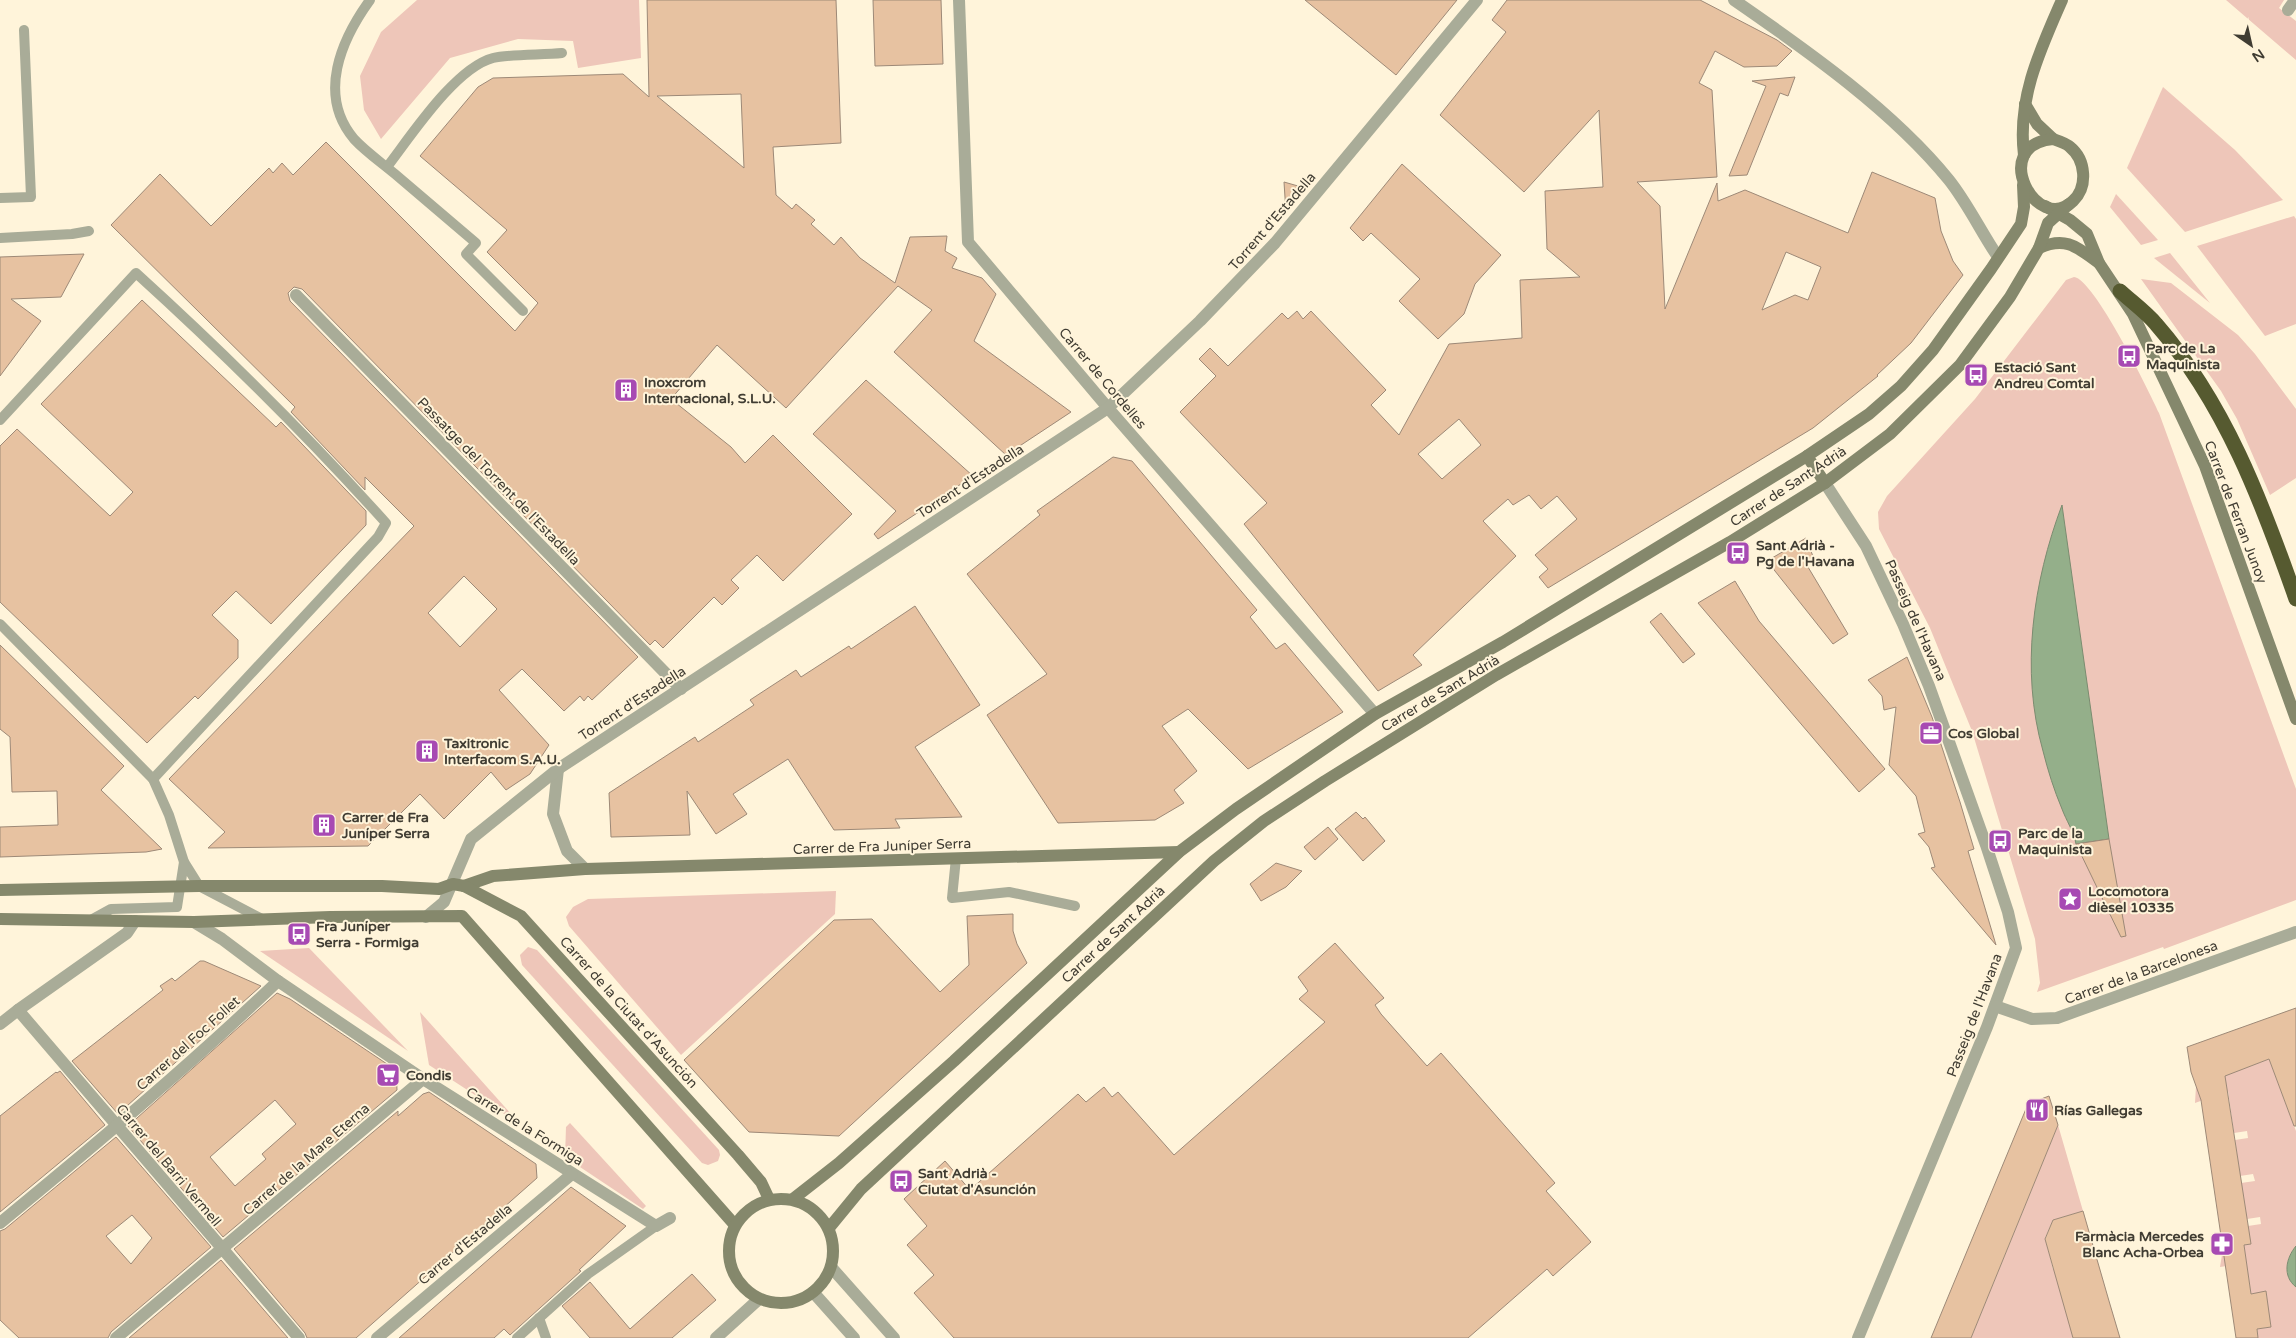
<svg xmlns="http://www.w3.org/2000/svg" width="2296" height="1338" font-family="'Varela Round',sans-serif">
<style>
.green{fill:#eec6b9}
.water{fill:#94af8a;stroke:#7b8c70}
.building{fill:#e7c2a1;stroke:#9d8977;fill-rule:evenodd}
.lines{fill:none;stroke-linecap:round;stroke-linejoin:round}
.lane{stroke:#a9ac98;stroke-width:10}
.street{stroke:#a9ac98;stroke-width:12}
.secondary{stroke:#85886c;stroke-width:12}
.highway{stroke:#565a30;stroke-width:15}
.labels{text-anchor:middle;stroke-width:4;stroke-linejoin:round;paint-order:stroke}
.street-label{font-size:14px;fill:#403c32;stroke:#fff4da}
.poi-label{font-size:14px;font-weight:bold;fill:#403c32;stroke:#fff4da;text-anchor:start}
</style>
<rect width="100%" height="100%" fill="#fff4da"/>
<g class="green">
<polygon points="417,0 639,0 641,58 578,68 573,41 518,39 450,58 381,139 364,110 360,76 381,32"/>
<polygon points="2226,0 2284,0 2279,8 2296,21 2296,60"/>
<polygon points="2163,87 2235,150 2283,200 2185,232 2127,168"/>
<polygon points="2116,194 2158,240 2141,245 2110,207"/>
<polygon points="2294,216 2296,219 2296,324 2265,336 2197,246"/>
<polygon points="2170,253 2210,303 2154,258"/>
<path d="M2074,277C2094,279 2149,391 2159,413L2296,789V900L2164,949L2163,947L2037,992L2040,983L2035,939L1972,731L1930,628L1879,529L1878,512L1887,496L1975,399L2066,280Z"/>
<polygon points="2141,279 2171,283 2238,335 2255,354 2296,409 2296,478 2270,495 2237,419 2221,391"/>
<polygon points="836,891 835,914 681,1055 569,926 566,917 573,907 588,899"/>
<polygon points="528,947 537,950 719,1150 720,1155 718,1161 708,1165 702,1163 522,965 520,955"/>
<polygon points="309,948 408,1051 260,951"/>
<polygon points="420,1012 521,1125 429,1065"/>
<path d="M2269,1059L2296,1131V1246C2286,1258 2282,1276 2296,1287V1338H2258L2257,1329L2271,1327L2270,1320L2255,1322L2252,1301L2267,1299L2266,1292L2251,1294L2246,1263L2220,1267L2223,1249L2250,1244L2248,1226L2261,1224L2260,1217L2247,1219L2241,1183L2255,1181L2253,1174L2240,1176L2235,1140L2248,1138L2247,1131L2234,1133L2228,1091L2195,1103L2196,1086Z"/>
<polygon points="570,1123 646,1206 643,1209 565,1157 566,1127"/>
<polygon points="2058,1125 2083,1211 2053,1220 2045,1238 2053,1269 2065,1266 2080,1335 2071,1338 1971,1338"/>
</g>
<g class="water">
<path d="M2062,505L2109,839L2076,844C2074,832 2066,820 2062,809C2054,790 2048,771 2043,751C2020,670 2033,582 2062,505Z"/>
<path d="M2296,1246V1287C2282,1276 2286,1258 2296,1246Z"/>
</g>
<g class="building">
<path d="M647,0H836L841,143L773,147L776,195L792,209L796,204L815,220L811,224L834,245L841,237L860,258L895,283L910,237L947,236L945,251L957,258L952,268L982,278L996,294L974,341L1071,412L1006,455L894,352L932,310L898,286L786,408L717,345L671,399L731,447L745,463L773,435L852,514L783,581L757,555L731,580L739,588L722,605L714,597L663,648L655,640L650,645L302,289L294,287L288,293L290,301L638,657L592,700L588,696L584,701L580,696L564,711L522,669L499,690L549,745L530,774L506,790L491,772L444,819L420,794L368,846L208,848L225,832L169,779L414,526L365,477V490L291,412L295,407L111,225L160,174L211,226L269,168L273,173L282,163L293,175L326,142L515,331L538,303L487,252L507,230L420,156L478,87L493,78L623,74L649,97ZM741,94L744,168L657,96ZM464,576L497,609L460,647L428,613Z"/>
<polygon points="873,0 941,0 943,64 875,66"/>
<polygon points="1305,0 1457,0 1396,75"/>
<path d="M1507,0H1700L1777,40L1792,51L1777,66L1744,67L1715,51L1699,83L1712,90L1717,177L1637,182L1660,206L1665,309L1717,183L1718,201L1745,190L1848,233L1872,172L1935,198L1941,231L1953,261L1963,275L1911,343L1877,375L1878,376L1813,428L1548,588L1539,577L1548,569L1535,555L1577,519L1557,496L1541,509L1529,495L1513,505L1508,499L1483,521L1516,556L1413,655L1422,665L1378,691L1244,524L1267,503L1180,412L1216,376L1199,359L1210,348L1228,366L1282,313L1288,319L1297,311L1303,319L1311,311L1386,390L1371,405L1399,435L1449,344L1522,338L1520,280L1580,277L1547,249L1545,191L1603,187L1599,110L1524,192L1440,115L1506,32L1492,20ZM1786,252L1821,267L1808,300L1795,295L1762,310ZM1459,419L1481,445L1442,479L1418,454Z"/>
<polygon points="1795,77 1788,96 1780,93 1747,175 1729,176 1766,86 1752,81"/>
<polygon points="1402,164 1501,255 1475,284 1464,314 1438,339 1399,301 1420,279 1371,233 1363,241 1350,228"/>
<polygon points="1284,182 1305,188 1286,213"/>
<polygon points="84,254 61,297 11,299 41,321 0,376 0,257"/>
<polygon points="142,300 276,427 281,422 366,511 366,525 271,624 236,591 212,615 238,640 238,658 198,699 195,696 147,743 0,602 0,446 17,429 110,516 133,492 41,404"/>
<polygon points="866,380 973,476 878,539 874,534 896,511 813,434"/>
<polygon points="1113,457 1132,461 1257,610 1250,617 1276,649 1285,643 1343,712 1248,769 1188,709 1162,726 1197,771 1174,790 1184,803 1155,820 1058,823 987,715 1047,674 967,574 1040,515 1037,511"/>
<polygon points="1806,538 1814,559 1805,562 1848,634 1833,644 1767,561"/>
<polygon points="1735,581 1759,621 1885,769 1859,792 1698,603"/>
<polygon points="915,606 980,705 915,747 962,817 895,819 900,828 834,830 788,759 733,794 747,814 716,834 687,791 690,835 611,837 609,793 695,737 698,742 754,705 750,700 796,670 801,677 849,646 851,649"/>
<polygon points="1661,613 1695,654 1683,663 1650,622"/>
<polygon points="0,645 124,766 101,790 162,849 146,852 0,857 0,827 58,825 57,791 12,792 10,737 0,729"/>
<polygon points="1907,657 1932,717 1960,802 1974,849 1968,851 1996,945 1931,868 1935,867 1929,847 1918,834 1925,832 1916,796 1889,765 1896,707 1884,710 1882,696 1868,680"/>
<polygon points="1356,812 1363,819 1365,817 1385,841 1363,861 1335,829"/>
<polygon points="1328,827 1338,839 1315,860 1304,847"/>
<polygon points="2109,839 2126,936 2121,937 2076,844"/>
<polygon points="1276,863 1302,871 1286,887 1261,901 1250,884"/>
<polygon points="1013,914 1013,931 1017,944 1027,963 839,1136 749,1132 684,1060 834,920 872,919 940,992 969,965 967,916"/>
<polygon points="1335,943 1384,998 1375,1005 1381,1014 1427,1066 1441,1053 1555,1183 1546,1191 1591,1242 1553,1276 1547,1269 1468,1338 954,1338 914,1293 934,1275 907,1245 927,1226 904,1199 945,1161 970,1190 1078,1094 1086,1102 1104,1087 1112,1097 1118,1092 1174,1155 1325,1022 1299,999 1308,991 1298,977"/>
<polygon points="200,961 204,961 261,986 118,1114 72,1061 163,990 160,986 172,978 175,981"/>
<path d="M277,993L290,999L396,1070L397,1090L223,1237L128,1126ZM275,1100L296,1124L262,1154L266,1159L235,1186L210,1157Z"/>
<polygon points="2296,1008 2296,1126 2294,1126 2269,1059 2225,1076 2251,1244 2244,1245 2251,1294 2266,1291 2271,1327 2257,1329 2258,1338 2236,1338 2201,1100 2191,1072 2187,1047"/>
<polygon points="60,1071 105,1125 0,1212 0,1116 56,1072 57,1073"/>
<polygon points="429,1092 536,1164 537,1178 356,1338 307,1338 305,1333 234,1249 398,1111 398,1116 423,1094"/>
<polygon points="2049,1096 2058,1125 1971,1338 1931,1338 2028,1104"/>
<path d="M116,1137L211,1247L111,1332L108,1338H19L0,1320V1231L5,1229ZM132,1215L152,1238L131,1264L106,1236Z"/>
<polygon points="571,1187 626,1226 579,1270 581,1271 510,1335 504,1329 494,1338 399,1338"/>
<polygon points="2083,1211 2109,1301 2120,1338 2073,1338 2045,1239 2053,1220"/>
<polygon points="221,1260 288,1338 129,1338"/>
<polygon points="692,1274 716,1300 672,1338 590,1338 562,1306 590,1282 630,1329"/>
</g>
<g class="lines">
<g class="lane">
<path d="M370,0C341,40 317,95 354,139C366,152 382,163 395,174C422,197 449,220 476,243L466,254L523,311"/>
<path d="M387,167C411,136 455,68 493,58C509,54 544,55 562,53"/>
<polyline points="0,198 31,197 24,30"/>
<polyline points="0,238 72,234 89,231"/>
<path d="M0,420L136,273C223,352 307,435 386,523L378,537L153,779"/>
<polyline points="0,624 153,779 169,815 184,862 199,886 262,919"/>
<polyline points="956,858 952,898 1009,892 1075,906"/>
<polyline points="91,920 111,909 177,907 184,862"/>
<polyline points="539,1318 546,1338"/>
<polyline points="517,1338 588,1274 656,1226"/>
</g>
<g class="street">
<polyline points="959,0 968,242 1108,408 1375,714"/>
<path d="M1734,0C1808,51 1893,111 1949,180C1968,204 1981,232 1998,257"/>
<polyline points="2288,10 2295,0"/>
<polyline points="296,295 681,689"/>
<polyline points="1825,483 1866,546 1903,624 1929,686 1986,845 2008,912 2016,948 1987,1027 1858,1338"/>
<polyline points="558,769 553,814 567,851 585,869"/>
<polyline points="426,917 444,902 471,839 558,769 1108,408 1200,321 1275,243 1477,0"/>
<polyline points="194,922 222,939 278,981 423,1079 656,1226 670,1218"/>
<polyline points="1995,1006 2032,1019 2057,1018 2296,932"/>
<polyline points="18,1010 299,1338"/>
<polyline points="0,1024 18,1010 127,933 135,921"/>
<path d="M0,1223C95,1145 189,1066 278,981"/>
<polyline points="831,1267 894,1338"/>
<polyline points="813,1292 854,1338"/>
<polyline points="116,1338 423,1079"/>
<polyline points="377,1338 572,1174"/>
<polyline points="716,1338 759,1299"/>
</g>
<g class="secondary">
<polyline points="2025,104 2037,124 2053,139"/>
<path d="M2053,139C2059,141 2066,143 2070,147C2086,160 2088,187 2073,201C2037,236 1988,145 2053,139Z"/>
<path d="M2024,155C2017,99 2040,50 2062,0"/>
<polyline points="2045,206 2070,220 2087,234 2099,263 2133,314 2205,466 2296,719"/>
<path d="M2039,248C2066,236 2077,247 2099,263"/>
<polyline points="1807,456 1825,483"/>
<polyline points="464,886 493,876 585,869 1179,852"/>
<polyline points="0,890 199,886 382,886 439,889 453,884 464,886 521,916 738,1155 761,1182 769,1199"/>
<polyline points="0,919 194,922 330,917 462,916 734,1224"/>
<circle cx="781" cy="1251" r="52"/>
<polyline points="793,1199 839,1163 954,1061 1179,852 1236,809 1375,714 1503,642 1807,456 1869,414 1901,386 1933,350 1991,269 2021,224 2024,207 2023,185"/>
<polyline points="829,1228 861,1189 1214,861 1264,821 1325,781 1496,675 1730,542 1825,483 1890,434 1960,365 2010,297 2039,248 2048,223 2069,204"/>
</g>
<path class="highway" d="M2120,291C2132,302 2146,312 2156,324C2225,403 2262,502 2296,599"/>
</g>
<defs>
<g id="bus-square" transform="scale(1.25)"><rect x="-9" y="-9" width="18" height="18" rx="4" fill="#a74ab3" stroke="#fff4da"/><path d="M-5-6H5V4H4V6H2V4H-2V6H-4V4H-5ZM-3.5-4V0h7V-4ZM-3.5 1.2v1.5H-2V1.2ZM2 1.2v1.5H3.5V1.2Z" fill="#fff"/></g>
<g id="building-square" transform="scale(1.25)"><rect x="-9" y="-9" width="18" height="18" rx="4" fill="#a74ab3" stroke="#fff4da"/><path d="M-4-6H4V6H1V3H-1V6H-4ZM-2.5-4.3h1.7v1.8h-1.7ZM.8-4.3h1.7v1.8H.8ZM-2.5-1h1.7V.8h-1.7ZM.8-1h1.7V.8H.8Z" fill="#fff"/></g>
<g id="office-square" transform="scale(1.25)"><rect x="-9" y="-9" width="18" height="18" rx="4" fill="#a74ab3" stroke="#fff4da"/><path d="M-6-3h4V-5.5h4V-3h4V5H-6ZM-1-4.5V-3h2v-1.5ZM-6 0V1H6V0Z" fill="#fff"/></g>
<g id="sight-square" transform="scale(1.25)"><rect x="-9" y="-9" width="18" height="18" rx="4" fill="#a74ab3" stroke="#fff4da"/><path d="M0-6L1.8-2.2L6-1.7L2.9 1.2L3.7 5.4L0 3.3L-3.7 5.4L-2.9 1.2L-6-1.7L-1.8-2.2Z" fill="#fff"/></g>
<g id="supermarket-square" transform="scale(1.25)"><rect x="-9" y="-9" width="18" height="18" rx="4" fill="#a74ab3" stroke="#fff4da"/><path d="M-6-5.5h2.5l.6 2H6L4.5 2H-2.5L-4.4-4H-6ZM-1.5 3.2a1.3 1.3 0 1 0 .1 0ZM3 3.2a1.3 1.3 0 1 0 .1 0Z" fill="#fff"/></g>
<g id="restaurant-square" transform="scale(1.25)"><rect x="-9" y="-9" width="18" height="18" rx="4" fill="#a74ab3" stroke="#fff4da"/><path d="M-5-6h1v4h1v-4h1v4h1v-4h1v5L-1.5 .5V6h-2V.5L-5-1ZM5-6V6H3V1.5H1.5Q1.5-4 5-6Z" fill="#fff"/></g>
<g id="pharmacy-square" transform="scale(1.25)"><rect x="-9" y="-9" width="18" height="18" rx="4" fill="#a74ab3" stroke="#fff4da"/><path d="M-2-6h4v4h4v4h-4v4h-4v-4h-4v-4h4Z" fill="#fff"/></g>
</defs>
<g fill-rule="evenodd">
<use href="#bus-square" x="2129" y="356"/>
<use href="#bus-square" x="1976" y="375"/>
<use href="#building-square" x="626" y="390"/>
<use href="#bus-square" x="1738" y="553"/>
<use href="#office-square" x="1931" y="733"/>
<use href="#building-square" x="427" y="751"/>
<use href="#building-square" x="324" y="825"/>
<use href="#bus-square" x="2000" y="841"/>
<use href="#sight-square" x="2070" y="899"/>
<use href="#bus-square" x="299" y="934"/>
<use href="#supermarket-square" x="388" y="1075"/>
<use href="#restaurant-square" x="2037" y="1110"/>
<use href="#bus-square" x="901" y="1181"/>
<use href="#pharmacy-square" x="2222" y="1244"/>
</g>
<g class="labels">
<g class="street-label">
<text transform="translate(1272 221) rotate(-49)" y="5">Torrent d'Estadella</text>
<text transform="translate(1103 378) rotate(50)" y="5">Carrer de Cordelles</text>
<text transform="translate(499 481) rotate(46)" y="5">Passatge del Torrent de l'Estadella</text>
<text transform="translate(970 481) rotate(-33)" y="5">Torrent d'Estadella</text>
<text transform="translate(1788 486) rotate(-33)" y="5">Carrer de Sant Adrià</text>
<text transform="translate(2236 512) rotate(69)" y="5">Carrer de Ferran Junoy</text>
<text transform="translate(1916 620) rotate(66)" y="5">Passeig de l'Havana</text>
<text transform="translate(1440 693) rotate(-31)" y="5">Carrer de Sant Adrià</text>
<text transform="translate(632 703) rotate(-33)" y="5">Torrent d'Estadella</text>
<text transform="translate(882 846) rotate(-2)" y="5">Carrer de Fra Juníper Serra</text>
<text transform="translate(1113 934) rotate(-43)" y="5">Carrer de Sant Adrià</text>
<text transform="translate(2141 972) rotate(-20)" y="5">Carrer de la Barcelonesa</text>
<text transform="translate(629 1012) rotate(48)" y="5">Carrer de la Ciutat d'Asunción</text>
<text transform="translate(1974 1015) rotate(-69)" y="5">Passeig de l'Havana</text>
<text transform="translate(188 1043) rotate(-42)" y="5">Carrer del Foc Follet</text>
<text transform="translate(525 1126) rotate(32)" y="5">Carrer de la Formiga</text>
<text transform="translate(306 1159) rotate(-41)" y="5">Carrer de la Mare Eterna</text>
<text transform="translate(169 1165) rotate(50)" y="5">Carrer del Barri Vermell</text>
<text transform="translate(465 1244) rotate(-40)" y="5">Carrer d'Estadella</text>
</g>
<g class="poi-label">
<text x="2146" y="353">Parc de La<tspan x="2146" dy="16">Maquinista</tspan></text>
<text x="1994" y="372">Estació Sant<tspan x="1994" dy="16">Andreu Comtal</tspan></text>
<text x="644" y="387">Inoxcrom<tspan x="644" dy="16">Internacional, S.L.U.</tspan></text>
<text x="1756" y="550">Sant Adrià -<tspan x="1756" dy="16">Pg de l'Havana</tspan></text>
<text x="1948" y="738">Cos Global</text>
<text x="444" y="748">Taxitronic<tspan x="444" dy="16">Interfacom S.A.U.</tspan></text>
<text x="342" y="822">Carrer de Fra<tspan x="342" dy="16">Juníper Serra</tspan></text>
<text x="2018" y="838">Parc de la<tspan x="2018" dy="16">Maquinista</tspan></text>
<text x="2088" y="896">Locomotora<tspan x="2088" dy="16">dièsel 10335</tspan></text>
<text x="316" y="931">Fra Juníper<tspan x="316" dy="16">Serra - Formiga</tspan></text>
<text x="406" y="1080">Condis</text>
<text x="2054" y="1115">Rías Gallegas</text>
<text x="918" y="1178">Sant Adrià -<tspan x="918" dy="16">Ciutat d'Asunción</tspan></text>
<text x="2204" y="1241" text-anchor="end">Farmàcia Mercedes<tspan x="2204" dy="16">Blanc Acha-Orbea</tspan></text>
</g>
</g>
<g transform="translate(2251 45) rotate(146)" stroke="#fff4da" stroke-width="4" paint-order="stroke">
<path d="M0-4L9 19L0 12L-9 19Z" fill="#403c32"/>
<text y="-8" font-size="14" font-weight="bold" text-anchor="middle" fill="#403c32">N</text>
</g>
</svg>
